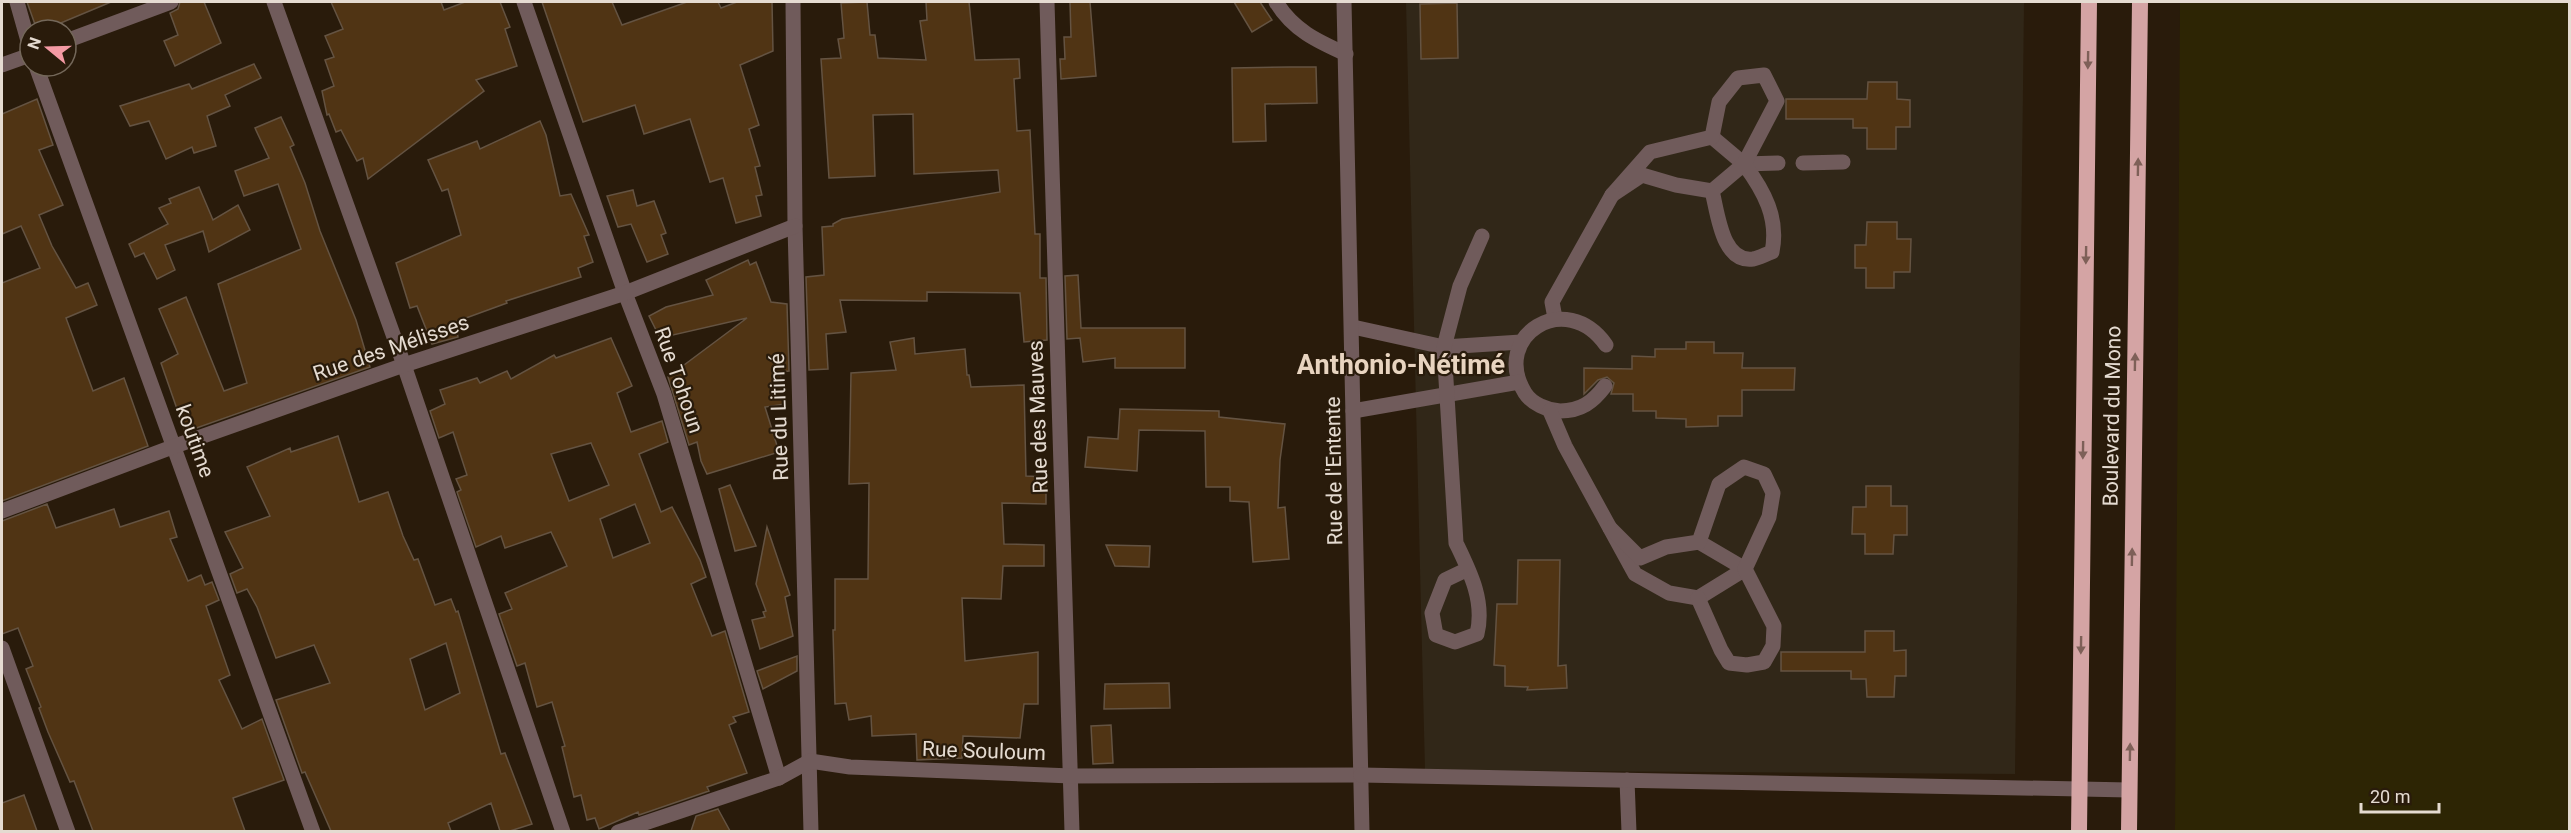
<svg xmlns="http://www.w3.org/2000/svg" width="2571" height="833" font-family="Roboto,sans-serif">
<style>
.commercial{fill:#312718}
.sand{fill:#2d2504}
.building{fill:#503414;stroke:#645342;stroke-width:1.5;fill-rule:evenodd}
.lines{fill:none;stroke-linecap:round;stroke-linejoin:round}
.service{stroke:#705b5b;stroke-width:15}
.minor{stroke:#705b5b;stroke-width:15}
.tertiary{stroke:#705b5b;stroke-width:15}
.trunk{stroke:#d4a4a4;stroke-width:16}
.oneway{fill:#7e6058}
.labels{text-anchor:middle;stroke-width:4.5;stroke-linejoin:round;paint-order:stroke}
.street-label{font-size:21px;fill:#e5dbd1;stroke:#291b0b}
.district-label{font-size:27px;font-weight:bold;fill:#e8d4c0;stroke:#291b0b}
</style>
<rect width="100%" height="100%" fill="#291b0b"/>
<polygon class="commercial" points="1406,2 2024,3 2015,774 1425,770"/>
<polygon class="sand" points="2180,2 2569,2 2569,831 2175,831"/>
<g class="building">
<polygon points="27,2 111,2 44,30 37,30"/>
<polygon points="180,2 204,2 221,43 175,66 164,41 178,35 170,13 178,9"/>
<polygon points="331,2 441,2 444,10 465,2 500,2 510,27 505,29 517,66 476,80 484,91 368,179 363,158 357,161 341,130 336,132 329,114 327,115 322,91 334,86 325,60 334,57 325,36 343,29"/>
<polygon points="542,2 612,2 622,25 687,2 718,2 721,8 737,2 772,2 773,51 740,65 759,125 749,129 760,166 755,167 762,195 756,196 761,216 736,223 723,178 710,182 690,119 644,134 635,105 583,122"/>
<polygon points="867,2 870,35 875,35 878,58 926,60 920,21 927,20 926,2 969,2 975,60 1019,59 1020,78 1014,79 1017,131 1030,130 1035,234 1040,234 1040,278 1046,278 1047,340 1024,342 1020,293 927,292 927,301 840,300 846,332 826,334 828,369 809,370 806,277 824,275 822,227 833,226 833,224 842,219 1000,192 998,170 914,174 913,114 873,115 875,176 829,178 821,59 841,58 838,39 844,38 841,3"/>
<polygon points="1070,2 1090,2 1096,76 1061,79 1060,59 1065,59 1064,37 1071,37"/>
<polygon points="1234,2 1260,2 1272,20 1252,32"/>
<polygon points="1457,3 1458,58 1421,59 1420,4"/>
<polygon points="254,64 261,78 225,95 230,106 207,116 216,146 194,153 192,147 166,159 149,121 130,126 120,106 189,84 192,89"/>
<polygon points="1290,67 1316,67 1317,103 1265,104 1266,141 1233,142 1232,68"/>
<polygon points="1868,82 1897,82 1897,99 1910,100 1910,127 1896,127 1896,149 1867,149 1867,128 1853,128 1853,119 1786,119 1786,99 1867,99"/>
<polygon points="37,99 53,145 39,150 63,205 39,215 52,246 76,288 88,283 97,305 66,318 93,391 124,378 148,446 2,501 2,283 40,268 21,226 2,234 2,114"/>
<polygon points="281,117 294,145 290,147 305,183 320,231 356,320 370,367 185,432 161,363 178,354 159,309 186,297 224,391 247,383 218,284 301,249 278,184 244,196 235,171 269,158 255,128"/>
<polygon points="540,121 546,135 560,196 571,194 589,235 584,236 593,262 578,268 581,277 506,301 507,303 455,322 458,337 432,344 417,306 410,308 396,263 461,235 448,189 442,191 428,160 477,141 480,149"/>
<polygon points="199,187 213,220 238,205 250,230 209,252 203,231 165,245 175,270 157,279 144,253 135,257 129,244 168,224 159,208 171,203 169,199"/>
<polygon points="633,190 637,206 654,201 666,233 661,235 668,254 647,262 631,224 618,227 607,196"/>
<polygon points="1867,222 1897,222 1897,239 1911,239 1910,272 1894,272 1894,288 1866,288 1866,268 1855,268 1855,245 1866,245"/>
<polygon points="748,260 750,265 756,262 771,302 787,304 789,371 780,372 785,404 765,407 779,452 707,474 701,461 697,442 689,445 668,377 747,318 660,338 649,316 666,307 713,295 706,280"/>
<polygon points="1078,275 1081,328 1185,328 1185,368 1115,368 1115,358 1083,362 1080,338 1067,339 1065,276"/>
<path d="M611,338L632,386L617,393L631,432L662,421L668,442L639,454L661,512L672,507L700,560L706,577L691,584L712,636L725,631L749,712L733,717L736,722L729,725L747,773L707,787L709,791L639,815L638,812L599,829L595,818L587,820L581,795L574,797L562,747L565,746L552,702L537,707L525,663L517,666L499,614L512,609L505,593L567,566L551,532L505,548L501,536L476,547L457,492L461,490L456,479L467,475L453,432L439,438L430,411L445,404L440,390L477,378L480,383L507,371L511,379L554,355L556,358ZM591,443L609,485L569,501L551,454ZM635,504L650,543L613,558L600,519Z"/>
<polygon points="914,338 915,354 965,349 967,375 969,375 971,387 1024,385 1026,476 1046,477 1046,504 1002,503 1004,544 1044,545 1044,566 1003,566 1001,599 962,598 965,661 1038,652 1038,704 1024,704 1020,738 963,736 962,758 917,760 916,734 872,736 871,716 849,720 846,703 835,704 833,630 835,630 835,579 868,579 869,483 849,484 851,373 896,370 890,342"/>
<polygon points="1686,342 1714,342 1714,353 1743,353 1742,368 1795,368 1794,390 1742,390 1742,416 1718,416 1718,426 1686,427 1686,419 1656,418 1656,411 1633,411 1633,394 1611,394 1614,383 1607,377 1598,380 1584,394 1584,368 1632,369 1632,356 1655,357 1655,349 1686,349"/>
<polygon points="1120,409 1219,411 1219,417 1285,424 1280,460 1278,508 1285,507 1289,559 1253,562 1249,502 1230,501 1230,487 1206,487 1205,431 1139,430 1137,471 1085,467 1088,437 1118,439"/>
<path d="M338,436L359,502L388,492L403,536L414,560L418,559L435,605L451,599L456,612L458,611L501,754L505,753L532,824L510,831H500L491,803L448,823L451,831H331L305,772L302,773L276,700L330,683L314,645L276,658L257,607L247,589L237,593L230,574L243,568L225,532L270,516L247,467L290,448L291,452ZM446,643L460,693L425,710L410,659Z"/>
<polygon points="730,485 756,546 735,551 719,489"/>
<polygon points="1866,486 1891,486 1891,506 1907,506 1907,535 1894,535 1893,554 1865,554 1865,534 1852,534 1853,507 1866,507"/>
<polygon points="47,504 56,528 114,509 120,527 169,511 177,537 170,539 188,581 201,575 205,585 212,582 219,600 206,606 230,675 219,680 242,729 262,719 284,780 233,798 245,831 93,831 74,781 70,782 48,732 39,708 41,707 26,669 33,666 18,628 2,634 2,521"/>
<polygon points="767,527 790,595 785,597 793,636 760,649 752,620 765,617 763,612 766,611 756,584"/>
<polygon points="1106,545 1150,546 1149,567 1115,566"/>
<polygon points="1518,560 1560,560 1558,666 1566,665 1567,688 1527,690 1528,687 1505,686 1505,666 1494,665 1497,604 1517,604"/>
<polygon points="1865,631 1894,631 1894,651 1906,650 1906,676 1895,676 1894,697 1867,697 1866,679 1851,679 1851,671 1781,671 1781,652 1865,652"/>
<polygon points="797,656 797,671 763,689 757,671"/>
<polygon points="1169,683 1170,708 1104,709 1105,684"/>
<polygon points="1111,725 1113,763 1093,764 1091,726"/>
<polygon points="24,795 37,831 2,831 2,803"/>
<polygon points="718,809 730,831 691,831 696,816"/>
</g>
<g class="lines">
<g class="service">
<path d="M1276,2C1293,30 1317,41 1346,54"/>
<polyline points="1712,137 1744,164 1778,163"/>
<polyline points="1803,163 1843,162"/>
<path d="M1712,191C1718,214 1722,263 1753,259C1759,258 1766,254 1772,252C1779,218 1764,191 1744,164L1712,191L1676,185L1642,175L1612,195L1650,152L1712,137L1719,102L1738,78L1764,75L1777,101L1744,164"/>
<polyline points="1555,318 1552,302 1612,195"/>
<polyline points="1353,327 1444,347 1521,342"/>
<path d="M1605,386C1593,402 1581,411 1560,411C1547,410 1532,404 1525,393C1490,336 1566,288 1606,345"/>
<polyline points="1353,411 1519,382"/>
<polyline points="1550,411 1565,446 1635,574 1669,593 1698,598 1745,569 1699,542"/>
<polyline points="1610,528 1640,558 1666,547 1699,542 1719,484 1744,467 1764,474 1773,493 1769,517 1745,569 1774,626 1773,646 1764,662 1747,665 1729,663 1721,650 1698,598"/>
<path d="M1468,569L1445,580L1432,613L1436,635L1455,642L1477,634C1485,601 1470,572 1456,543L1444,347L1460,286L1482,236"/>
</g>
<g class="minor">
<polyline points="17,2 30,48"/>
<polyline points="274,2 404,365 563,832"/>
<polyline points="524,2 625,293 664,394 779,778"/>
<polyline points="793,2 795,226 811,832"/>
<polyline points="1047,2 1072,832"/>
<polyline points="66,41 171,2"/>
<polyline points="2,65 30,55"/>
<polyline points="36,66 313,832"/>
<polyline points="2,511 175,446 404,365 625,293 795,226"/>
<polyline points="2,648 68,832"/>
<polyline points="1627,780 1629,832"/>
<polyline points="618,832 779,778 810,761 850,767 1071,776 1361,775"/>
</g>
<g class="tertiary">
<polyline points="1344,2 1362,832"/>
<polyline points="1361,775 2129,790"/>
</g>
<g class="trunk">
<polyline points="2079,832 2089,2"/>
<polyline points="2129,832 2140,2"/>
</g>
</g>
<defs><path id="oneway-solid" d="M-6-.8H1V-3.2L6.5 0L1 3.2V.8H-6Z" transform="scale(1.5)"/></defs>
<g class="oneway">
<use href="#oneway-solid" transform="translate(2088 60) rotate(91)"/>
<use href="#oneway-solid" transform="translate(2138 167) rotate(-89)"/>
<use href="#oneway-solid" transform="translate(2086 255) rotate(91)"/>
<use href="#oneway-solid" transform="translate(2135 362) rotate(-89)"/>
<use href="#oneway-solid" transform="translate(2083 450) rotate(91)"/>
<use href="#oneway-solid" transform="translate(2132 557) rotate(-89)"/>
<use href="#oneway-solid" transform="translate(2081 645) rotate(91)"/>
<use href="#oneway-solid" transform="translate(2130 752) rotate(-89)"/>
</g>
<g class="labels">
<g class="street-label">
<text transform="translate(391 348) rotate(-19)" y="7">Rue des Mélisses</text>
<text transform="translate(679 380) rotate(71)" y="7">Rue Tohoun</text>
<text transform="translate(2112 416) rotate(-89)" y="7">Boulevard du Mono</text>
<text transform="translate(779 417) rotate(-92)" y="7">Rue du Litimé</text>
<text transform="translate(1038 417) rotate(-92)" y="7">Rue des Mauves</text>
<text transform="translate(195 441) rotate(70)" y="7">koutime</text>
<text transform="translate(1334 471) rotate(-91)" y="7">Rue de l'Entente</text>
<text transform="translate(984 751) rotate(2)" y="7">Rue Souloum</text>
</g>
<g class="district-label">
<text x="1401" y="374">Anthonio-Nétimé</text>
</g>
</g>
<rect width="2571" height="833" fill="none" stroke="#e5dbd1" stroke-width="6"/>
<g transform="translate(48 48) rotate(289)"><circle r="28" fill="#291b0b" stroke="#74685a" stroke-width="1.5"/>
<path d="M0-4.5L10 22L0 15L-10 22Z" fill="#f49aa4"/>
<text y="-9" font-size="16" font-weight="bold" text-anchor="middle" fill="#e5dbd1">N</text>
</g>
<path d="M2361 803v9h78v-9" fill="none" stroke="#e5dbd1" stroke-width="3"/>
<text x="2370" y="803" font-size="18" fill="#e5dbd1" stroke="#291b0b" stroke-width="4.5" paint-order="stroke">20 m</text>
</svg>
